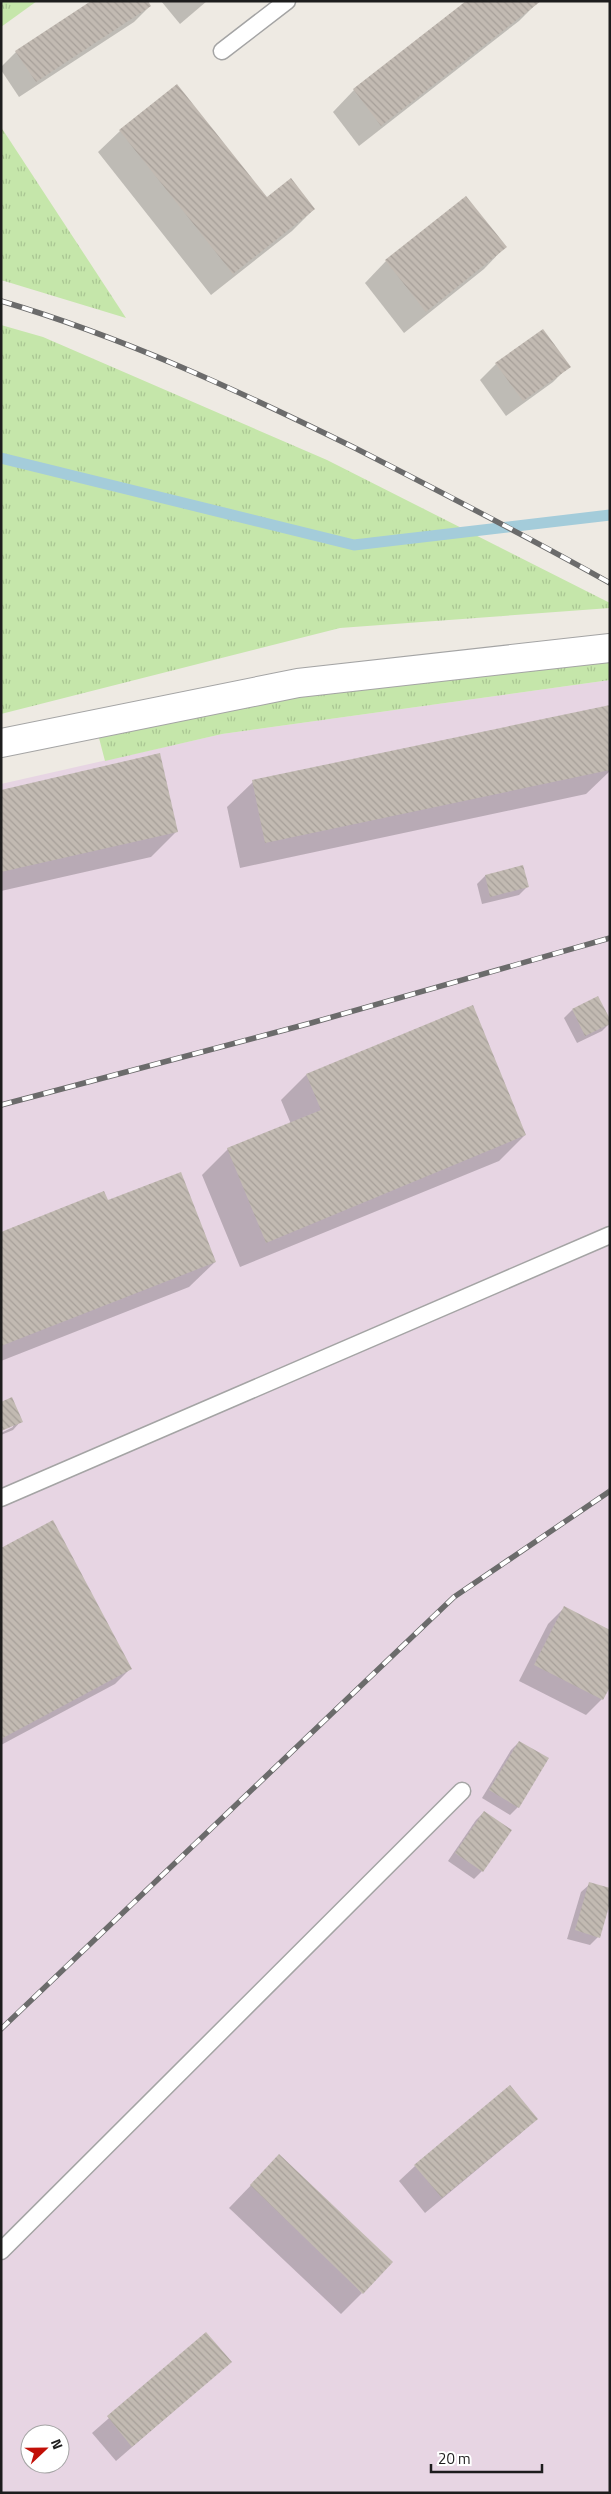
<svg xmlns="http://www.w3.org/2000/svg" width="611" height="2494" font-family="'Titillium Web',sans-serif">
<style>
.industrial{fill:#e7d5e3;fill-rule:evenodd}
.grass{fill:url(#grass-tufts)}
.shadow{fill:#0003}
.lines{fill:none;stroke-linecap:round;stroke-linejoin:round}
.stream{stroke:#a4ccda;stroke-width:11}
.building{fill:url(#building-back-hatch)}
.service-casing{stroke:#a4a4a4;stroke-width:19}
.minor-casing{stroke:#a4a4a4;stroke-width:30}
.service{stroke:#fff;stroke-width:16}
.minor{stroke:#fff;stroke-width:28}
.rail-casing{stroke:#6b6b6b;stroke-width:5.5}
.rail{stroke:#fff;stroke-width:4;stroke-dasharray:11;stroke-linecap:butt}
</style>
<defs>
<pattern id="grass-tufts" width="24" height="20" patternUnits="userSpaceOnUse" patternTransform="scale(1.25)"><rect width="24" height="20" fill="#c5e6aa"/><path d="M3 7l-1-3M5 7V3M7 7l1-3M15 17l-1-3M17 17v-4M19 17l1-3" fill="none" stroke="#a9c592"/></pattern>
<pattern id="building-back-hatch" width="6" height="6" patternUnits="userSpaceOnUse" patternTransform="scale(1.25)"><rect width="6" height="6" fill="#c2bab2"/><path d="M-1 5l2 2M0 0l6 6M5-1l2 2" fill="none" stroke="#a69f99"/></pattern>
</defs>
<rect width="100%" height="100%" fill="#eeeae3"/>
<path class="industrial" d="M610,680V2493H1V784L222,734ZM30,2434H60V2464H30Z"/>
<g class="grass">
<polygon points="1,1 37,1 1,27"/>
<polygon points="1,127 126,318 1,280"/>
<polygon points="1,325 43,337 327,460 610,603 610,608 340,628 1,714"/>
<polygon points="610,651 610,680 222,734 105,761 99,738 305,691"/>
</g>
<g class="shadow">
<polygon points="161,1 207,1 180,24"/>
<polygon points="539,1 519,21 359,146 333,112 354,90"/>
<polygon points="150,6 134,22 19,97 1,70 1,67 16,52"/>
<polygon points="177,86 266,199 314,209 292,231 211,295 98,152 120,131"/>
<polygon points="505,247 484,269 404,333 365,283 386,261"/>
<polygon points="496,364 569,366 553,382 506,416 480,380"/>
<polygon points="610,706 610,771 586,794 240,868 227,807 253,782"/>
<polygon points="1,791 177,831 151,857 1,891"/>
<polygon points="485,876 527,887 519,895 482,904 477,884"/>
<polygon points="472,1007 525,1135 499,1161 240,1267 202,1175 228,1149 291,1124 281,1100 306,1075"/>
<polygon points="572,1010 610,1023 602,1031 577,1043 564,1018"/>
<polygon points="107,1202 215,1262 189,1287 1,1361 1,1233"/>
<polygon points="21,1421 13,1430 1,1435 1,1433 13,1427 13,1425"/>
<polygon points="1,1550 131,1668 115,1684 1,1745"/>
<polygon points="564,1608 602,1699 586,1715 519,1681 548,1624"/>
<polygon points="519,1742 518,1807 510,1815 482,1798 511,1750"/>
<polygon points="484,1812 482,1871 474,1879 448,1861 476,1820"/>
<polygon points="590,1884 598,1937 590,1945 567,1939 581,1892"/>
<polygon points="536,2119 520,2134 425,2213 399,2181 415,2166"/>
<polygon points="258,2178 362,2293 341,2314 229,2208"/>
<polygon points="206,2333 230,2362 116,2461 92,2433"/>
</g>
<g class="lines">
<polyline class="stream" points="1,458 354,545 610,515"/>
</g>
<g class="building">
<polygon points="91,1 148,1 151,6 36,82 15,51"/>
<polygon points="466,1 541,1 381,126 353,89"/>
<polygon points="177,84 267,197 291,178 315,209 233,274 119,130"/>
<polygon points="466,196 507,247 426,312 385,260"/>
<polygon points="543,329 571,367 523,401 495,363"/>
<polygon points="610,705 610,770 265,843 252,780"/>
<polygon points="160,753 178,832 1,872 1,790"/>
<polygon points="523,865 529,887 490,897 485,875"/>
<polygon points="598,996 610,1019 610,1024 585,1036 572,1009"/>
<polygon points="473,1005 526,1135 266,1243 227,1148 321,1110 306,1074"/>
<polygon points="181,1172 216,1262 1,1346 1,1232 104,1191 108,1200"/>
<polygon points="12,1397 23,1422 1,1431 1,1402"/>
<polygon points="53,1520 132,1669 1,1739 1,1548"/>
<polygon points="564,1606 610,1630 610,1687 603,1700 534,1665"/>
<polygon points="519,1741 549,1758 519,1808 489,1790"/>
<polygon points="484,1811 512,1830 483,1872 455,1853"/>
<polygon points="589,1882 610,1888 610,1903 600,1938 575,1930"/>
<polygon points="510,2085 538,2119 442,2198 414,2165"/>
<polygon points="279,2154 393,2262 363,2294 250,2185"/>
<polygon points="206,2332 232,2362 132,2447 107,2416"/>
</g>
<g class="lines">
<g class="service-casing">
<g id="service">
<polyline points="222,51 287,1"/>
<polyline points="1,1498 610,1235"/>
<polyline points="1,2251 462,1791"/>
</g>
</g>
<g class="minor-casing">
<polyline id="minor" points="1,743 298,683 610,648"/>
</g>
<use href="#service" class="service"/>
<use href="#minor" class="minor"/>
<g class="rail-casing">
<g id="rail">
<path d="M1,301C123,337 239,391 353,447C439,491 525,535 610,583"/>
<polyline points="1,1105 311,1023 610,938"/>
<polyline points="1,2029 454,1597 610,1491"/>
</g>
</g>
<use href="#rail" class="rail"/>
</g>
<rect width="611" height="2494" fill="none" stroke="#1d1d1d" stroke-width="5"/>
<g transform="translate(45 2449) rotate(68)"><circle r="24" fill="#ffffff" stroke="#a5a5a5"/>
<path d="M0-4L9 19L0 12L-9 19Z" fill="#c20f07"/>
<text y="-8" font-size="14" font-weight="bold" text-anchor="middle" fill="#1d1d1d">N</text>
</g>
<path d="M431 2464v8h111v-8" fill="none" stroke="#1d1d1d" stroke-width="2.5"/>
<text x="438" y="2464" font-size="15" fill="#1d1d1d" stroke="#ffffff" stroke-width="4" paint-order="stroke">20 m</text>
</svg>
